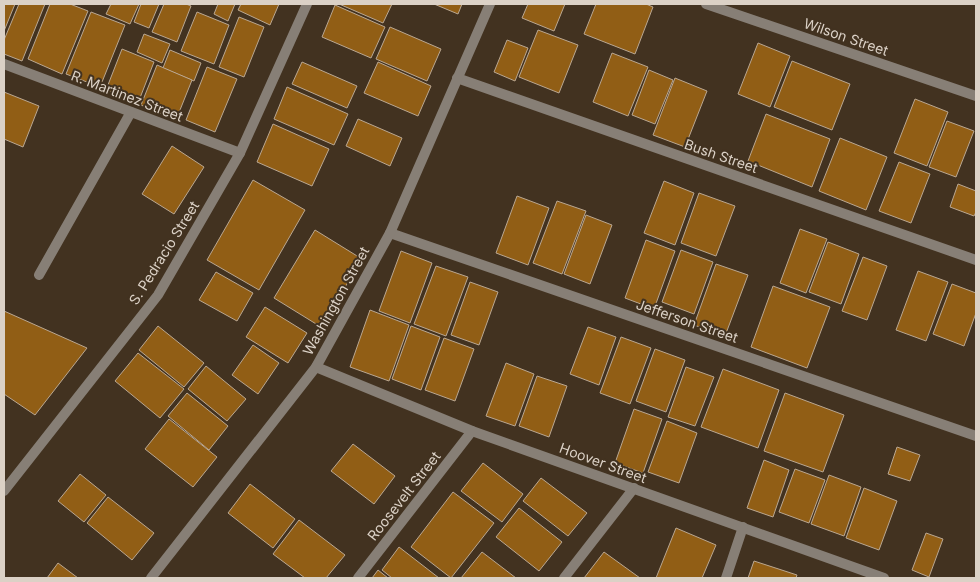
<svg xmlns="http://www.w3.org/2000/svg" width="980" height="582" font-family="Inter,sans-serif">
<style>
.building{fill:#915e15;stroke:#baa791}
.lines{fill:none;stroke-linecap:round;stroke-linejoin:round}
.lane{stroke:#877f76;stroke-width:10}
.street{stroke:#877f76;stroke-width:10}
.labels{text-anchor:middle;stroke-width:4;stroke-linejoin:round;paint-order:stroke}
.street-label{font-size:14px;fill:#dbd1c6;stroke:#423220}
</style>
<rect width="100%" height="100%" fill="#423220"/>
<g class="building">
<polygon points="4,4 15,4 4,31"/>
<polygon points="19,4 45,4 22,61 4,54 4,40"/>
<polygon points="50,4 70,4 88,11 62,74 28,59"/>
<polygon points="111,4 139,4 130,24 106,14"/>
<polygon points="141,4 159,4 149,28 134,22"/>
<polygon points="164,4 186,4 191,6 177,42 152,32"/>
<polygon points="218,4 235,4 228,21 214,14"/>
<polygon points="241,4 279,4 270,25 238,10"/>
<polygon points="339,4 392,4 383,23"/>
<polygon points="434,4 462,4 458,14"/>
<polygon points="528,4 565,4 554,31 522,18"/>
<polygon points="596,4 646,4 653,7 635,54 584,34"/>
<polygon points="335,5 385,27 371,58 322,37"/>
<polygon points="91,12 125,25 100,87 66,74"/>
<polygon points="197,12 229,25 214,64 181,51"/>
<polygon points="239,17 264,27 244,77 219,67"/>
<polygon points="390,27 441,49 427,81 376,59"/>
<polygon points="538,30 578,45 559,93 519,77"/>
<polygon points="144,34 170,44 162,63 137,52"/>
<polygon points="507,40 528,48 515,81 494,72"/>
<polygon points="758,43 790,56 770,107 738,94"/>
<polygon points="122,49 154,62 138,103 106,90"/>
<polygon points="170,50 201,63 194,81 163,68"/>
<polygon points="612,53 648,67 628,116 593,102"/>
<polygon points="792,61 850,84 832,130 774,107"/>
<polygon points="302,62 357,86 347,108 292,84"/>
<polygon points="378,62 431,86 418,116 364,93"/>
<polygon points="157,65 192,80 176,120 141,105"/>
<polygon points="207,67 237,79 215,132 186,120"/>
<polygon points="649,70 673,80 655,124 632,115"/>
<polygon points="675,78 707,91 685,147 653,135"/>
<polygon points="287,87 348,114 334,145 274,119"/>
<polygon points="4,92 39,106 23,147 4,139"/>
<polygon points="915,99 948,112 927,166 894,153"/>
<polygon points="766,114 830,139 812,187 748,161"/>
<polygon points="358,119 402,138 390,166 346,146"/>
<polygon points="947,121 974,131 956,177 929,167"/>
<polygon points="273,124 329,149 312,186 257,162"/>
<polygon points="840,138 887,157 866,210 819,191"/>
<polygon points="172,146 204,167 174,214 142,194"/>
<polygon points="899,162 930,174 911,223 879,211"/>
<polygon points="253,180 305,210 259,290 207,260"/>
<polygon points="664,181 694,193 675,245 644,233"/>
<polygon points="958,184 976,191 976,212 974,216 950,207"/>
<polygon points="699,193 735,206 716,256 681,243"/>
<polygon points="517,196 549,208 528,265 496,253"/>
<polygon points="557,201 586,211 562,274 533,263"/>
<polygon points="586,215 612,225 590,284 564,274"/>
<polygon points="800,229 827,239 806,293 780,283"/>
<polygon points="315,230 362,259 321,327 274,298"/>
<polygon points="646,240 675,251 654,309 625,298"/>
<polygon points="828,242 859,254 841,304 809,292"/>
<polygon points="681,250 713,262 694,314 662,302"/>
<polygon points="401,251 432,263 410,323 379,311"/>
<polygon points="863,257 887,266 867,320 842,311"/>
<polygon points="716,264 748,275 725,336 694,325"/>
<polygon points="436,266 468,277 446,336 414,324"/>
<polygon points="918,271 948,282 926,341 896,330"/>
<polygon points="216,272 253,293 237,321 199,300"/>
<polygon points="470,282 498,292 479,345 451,335"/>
<polygon points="952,284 976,293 976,313 964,346 933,334"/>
<polygon points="773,286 830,307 807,368 751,347"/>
<polygon points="265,307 307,333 288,363 246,337"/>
<polygon points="370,310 409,325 389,381 350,367"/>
<polygon points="4,311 87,348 35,415 4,394"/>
<polygon points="158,326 204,363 184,387 139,350"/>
<polygon points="411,326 440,337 421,390 392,379"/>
<polygon points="588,327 616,337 599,385 570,374"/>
<polygon points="621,337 651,348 630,404 600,393"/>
<polygon points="444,338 474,349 455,401 425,390"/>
<polygon points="253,345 279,363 258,394 232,375"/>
<polygon points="655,349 685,360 666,412 636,401"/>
<polygon points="138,353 184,389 160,418 115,381"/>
<polygon points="506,363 534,374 515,426 486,416"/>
<polygon points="206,366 246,399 227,421 188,389"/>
<polygon points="686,367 714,377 695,426 668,417"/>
<polygon points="723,369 779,390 758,448 701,427"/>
<polygon points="537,376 567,386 549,437 519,426"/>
<polygon points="187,393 228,426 209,450 168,416"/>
<polygon points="785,393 844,415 823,472 764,451"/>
<polygon points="634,409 662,419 643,473 615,463"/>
<polygon points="169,419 217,457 193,487 145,449"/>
<polygon points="667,421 697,433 679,483 648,472"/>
<polygon points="353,444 395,476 374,504 331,471"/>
<polygon points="897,447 920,455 910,481 888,474"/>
<polygon points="764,460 789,470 773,517 747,508"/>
<polygon points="483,463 523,494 502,522 461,491"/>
<polygon points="795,469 825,480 809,523 779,512"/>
<polygon points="80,474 106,495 84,522 58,501"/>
<polygon points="829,475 861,487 844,536 811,524"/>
<polygon points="541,478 587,513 568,536 523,501"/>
<polygon points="250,484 295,519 273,548 228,513"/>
<polygon points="864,488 897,501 879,550 846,538"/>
<polygon points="453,492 494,523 451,578 411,547"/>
<polygon points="108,497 154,533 132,560 87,523"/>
<polygon points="519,508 562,542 539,571 496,537"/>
<polygon points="299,520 345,555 326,578 305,578 273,554"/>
<polygon points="676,528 716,545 702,578 656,578"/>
<polygon points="926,533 943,539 929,577 912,570"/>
<polygon points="399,547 439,578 392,578 382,570"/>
<polygon points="482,552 516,578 461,578"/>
<polygon points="604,552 640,578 584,578"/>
<polygon points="754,561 797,575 796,578 748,578"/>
<polygon points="58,563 78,578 47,578"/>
<polygon points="378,570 388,578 372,578"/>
</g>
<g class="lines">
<polyline class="lane" points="39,275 131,112"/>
<g class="street">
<polyline points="706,4 976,96"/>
<polyline points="4,64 240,153"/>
<polyline points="457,78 976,260"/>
<polyline points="390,233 976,436"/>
<polyline points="316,367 472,431 884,578"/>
<polyline points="4,491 158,295 240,153 307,4"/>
<polyline points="151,578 316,367 390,233 490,4"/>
<polyline points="358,578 472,431"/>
<polyline points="564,578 634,488"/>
<polyline points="726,578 743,527"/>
</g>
</g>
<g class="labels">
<g class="street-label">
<text transform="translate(846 37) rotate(19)" y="5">Wilson Street</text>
<text transform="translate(127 96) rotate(21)" y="5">R. Martinez Street</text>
<text transform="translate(721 156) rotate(19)" y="5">Bush Street</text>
<text transform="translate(164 253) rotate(-58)" y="5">S. Pedracio Street</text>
<text transform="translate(336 301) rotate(-61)" y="5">Washington Street</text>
<text transform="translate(687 321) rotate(19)" y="5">Jefferson Street</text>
<text transform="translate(603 463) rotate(20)" y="5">Hoover Street</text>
<text transform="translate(404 496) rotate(-52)" y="5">Roosevelt Street</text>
</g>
</g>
<rect width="980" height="582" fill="none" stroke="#dbd1c6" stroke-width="10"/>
</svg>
